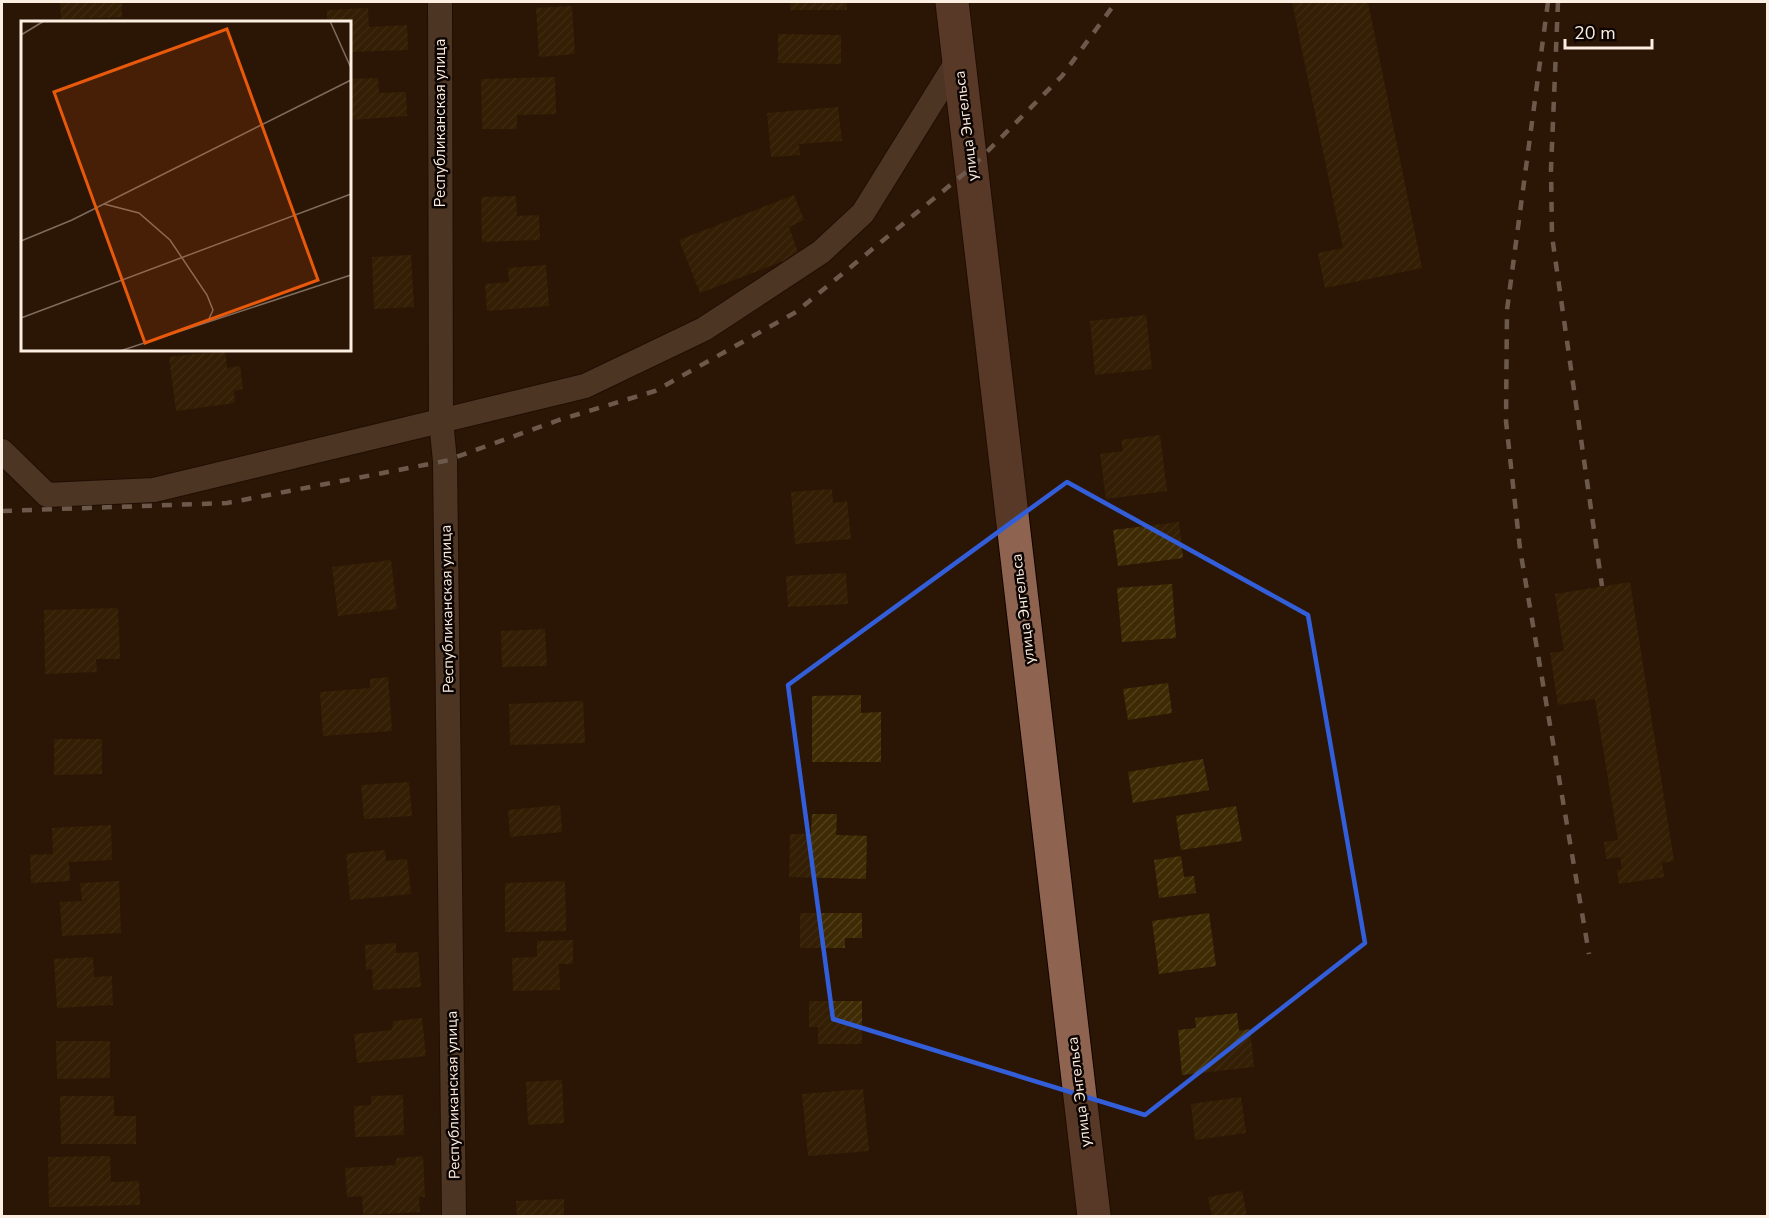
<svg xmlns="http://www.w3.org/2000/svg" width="1769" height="1218" font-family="'Nunito Sans',sans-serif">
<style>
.building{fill:url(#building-hatch)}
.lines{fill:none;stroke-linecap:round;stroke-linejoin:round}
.street-casing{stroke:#120300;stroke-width:26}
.secondary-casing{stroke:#120300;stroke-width:35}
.street{stroke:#745b48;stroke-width:24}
.secondary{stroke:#8e6450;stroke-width:33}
.rail{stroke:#bdac9f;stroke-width:4.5;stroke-dasharray:10 10;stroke-linecap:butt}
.marked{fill:none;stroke:#335ed9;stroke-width:4.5;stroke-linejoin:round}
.labels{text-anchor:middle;stroke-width:5;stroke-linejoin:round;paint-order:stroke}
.street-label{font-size:15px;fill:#fdeee2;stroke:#0d0501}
.inset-road{fill:none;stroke:#7f6c5d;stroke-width:1.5}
.view{fill:#e8590c;fill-opacity:0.15;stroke:#e8590c;stroke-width:3}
.inset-edge{fill:none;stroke:#fdeee2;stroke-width:3}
</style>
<defs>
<pattern id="building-hatch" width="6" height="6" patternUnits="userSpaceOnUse" patternTransform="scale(1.5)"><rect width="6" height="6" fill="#3e2b04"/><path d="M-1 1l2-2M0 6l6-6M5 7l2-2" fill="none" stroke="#51401c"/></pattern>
</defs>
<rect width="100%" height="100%" fill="#2b1605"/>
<g class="building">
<polygon points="60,2 122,2 122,17 61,19"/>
<rect x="790" y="2" width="57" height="8"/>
<polygon points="1292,2 1368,2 1422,268 1325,288 1318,253 1343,248"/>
<polygon points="572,6 575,54 539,57 536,8"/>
<polygon points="368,8 369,27 407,25 408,50 350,52 350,22 327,22 327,10"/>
<polygon points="778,34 841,35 841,64 778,63"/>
<polygon points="555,77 556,114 517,115 517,129 482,129 481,79"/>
<polygon points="378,78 379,93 406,92 407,116 350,120 350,79"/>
<polygon points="838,107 842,141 799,144 800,155 771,157 767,113"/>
<polygon points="794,195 804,220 789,227 799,255 700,293 679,240"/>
<polygon points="516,196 517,216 539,215 540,240 482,242 481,197"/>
<polygon points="411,255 414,307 374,309 372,257"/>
<polygon points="546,265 549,306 487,311 485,284 509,282 508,268"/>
<polygon points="1146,315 1152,369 1095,375 1090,321"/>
<polygon points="225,351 227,368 240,366 243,389 234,391 235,403 176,411 169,357"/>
<polygon points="1160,435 1167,491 1106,499 1100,454 1123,451 1121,440"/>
<polygon points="832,489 833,503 847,501 851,539 795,544 791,492"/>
<polygon points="1179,522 1183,558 1118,566 1113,530"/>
<polygon points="391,560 397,609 338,616 332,567"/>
<polygon points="846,573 848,604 788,607 786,576"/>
<polygon points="1630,582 1674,861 1662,863 1664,877 1619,884 1617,870 1622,869 1620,857 1606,859 1604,842 1618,840 1595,699 1558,705 1550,653 1564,651 1555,594"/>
<polygon points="1172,584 1176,638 1122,642 1117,588"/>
<polygon points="118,608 120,659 96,659 97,672 45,674 44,610"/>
<polygon points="545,629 547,666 502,667 501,631"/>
<polygon points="388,677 392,731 323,736 320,692 370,688 370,679"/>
<polygon points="1168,683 1172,713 1128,720 1123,689"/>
<polygon points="861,695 861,713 881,712 881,762 812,762 812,696"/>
<polygon points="583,701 585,743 510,745 509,704"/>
<polygon points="54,739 102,739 102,774 54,775"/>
<polygon points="1203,759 1209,790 1133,803 1128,772"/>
<polygon points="409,782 412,816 364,819 361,785"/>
<polygon points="560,805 562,832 510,837 508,810"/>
<polygon points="1236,806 1242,841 1181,850 1176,816"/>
<polygon points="812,814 837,814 836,835 867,836 866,879 789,877 790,834 811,834"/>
<polygon points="111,825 112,860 69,862 70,881 31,883 30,855 53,854 52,828"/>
<polygon points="385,850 386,861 407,859 411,894 350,900 346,854"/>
<polygon points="1181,856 1184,877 1194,876 1196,893 1159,898 1154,860"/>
<polygon points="119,881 121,933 62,936 60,902 82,901 80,883"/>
<polygon points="565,881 566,931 505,932 505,883"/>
<polygon points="800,913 862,913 862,938 845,938 845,948 800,948"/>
<polygon points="1209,913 1216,966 1159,974 1152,921"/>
<polygon points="573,940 573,964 559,964 560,990 513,991 512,958 537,957 537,941"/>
<polygon points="396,943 396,953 418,952 421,987 373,990 372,969 366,970 365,945"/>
<polygon points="93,957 94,977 112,976 113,1005 57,1008 54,959"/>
<polygon points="809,1001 862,1001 862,1044 818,1044 818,1027 809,1027"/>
<polygon points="1237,1013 1239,1031 1250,1029 1254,1067 1182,1075 1178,1030 1196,1028 1195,1018"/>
<polygon points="422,1018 426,1056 357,1063 354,1034 392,1030 393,1021"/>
<polygon points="56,1041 110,1041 110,1078 57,1079"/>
<polygon points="562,1080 564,1123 528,1125 526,1082"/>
<polygon points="863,1089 869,1151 808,1156 802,1094"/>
<polygon points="403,1095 404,1135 355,1137 354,1106 371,1105 371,1096"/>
<polygon points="60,1096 114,1096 114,1116 136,1116 136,1144 61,1144"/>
<polygon points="1241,1097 1246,1133 1195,1140 1191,1104"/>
<polygon points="110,1156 111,1182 139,1181 140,1205 49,1207 48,1157"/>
<polygon points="423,1156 425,1197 419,1197 420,1212 363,1215 362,1196 347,1197 345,1168 395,1165 397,1158"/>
<polygon points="1242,1191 1247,1216 1212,1216 1208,1197"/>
<polygon points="564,1199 564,1216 517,1216 516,1201"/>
</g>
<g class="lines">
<g class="street-casing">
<g id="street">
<polyline points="440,2 441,421 445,461 454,1216"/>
<polyline points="2,451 47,495 154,490 585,386 704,329 821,252 863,213 958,60"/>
</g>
</g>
<g class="secondary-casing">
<polyline id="secondary" points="952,2 1094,1216"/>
</g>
<use href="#street" class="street"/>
<use href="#secondary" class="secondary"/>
<g class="rail">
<polyline points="1548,2 1507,310 1506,421 1520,549 1589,954"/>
<polyline points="1558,2 1551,169 1552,236 1602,586"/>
<polyline points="2,511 227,503 445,461 559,420 655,391 796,312 971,168 1062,76 1116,2"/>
</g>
</g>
<path d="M0 0H1769V1218H0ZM1067,482L1308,615L1365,943L1145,1115L833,1019L788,685Z" fill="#2b1605" fill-opacity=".55" fill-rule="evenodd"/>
<path class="marked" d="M1067,482L1308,615L1365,943L1145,1115L833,1019L788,685Z"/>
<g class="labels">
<g class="street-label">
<text transform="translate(440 123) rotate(-90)" y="5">Республиканская улица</text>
<text transform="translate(966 126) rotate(-97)" y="5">улица Энгельса</text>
<text transform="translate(447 609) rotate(-91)" y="5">Республиканская улица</text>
<text transform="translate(1023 609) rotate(-97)" y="5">улица Энгельса</text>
<text transform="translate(1079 1092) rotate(-97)" y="5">улица Энгельса</text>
<text transform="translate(453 1095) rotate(-91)" y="5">Республиканская улица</text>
</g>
</g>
<g transform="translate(21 21)">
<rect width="330" height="330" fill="#2b1605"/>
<path class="inset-road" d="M309,0L330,47M0,14L23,0M83,183L118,192L149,219L186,274L192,289L187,300M0,220L51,199L330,59M0,297L330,173M99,330L330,254"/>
<path class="view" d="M206,8L297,259L124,322L33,71Z"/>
<rect width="330" height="330" class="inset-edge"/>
</g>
<rect width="1769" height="1218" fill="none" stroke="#fdeee2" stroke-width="6"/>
<path d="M1565 39v9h87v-9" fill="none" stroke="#fdeee2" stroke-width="3"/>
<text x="1574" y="39" font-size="18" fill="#fdeee2" stroke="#0d0501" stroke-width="4.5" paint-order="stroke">20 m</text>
</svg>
